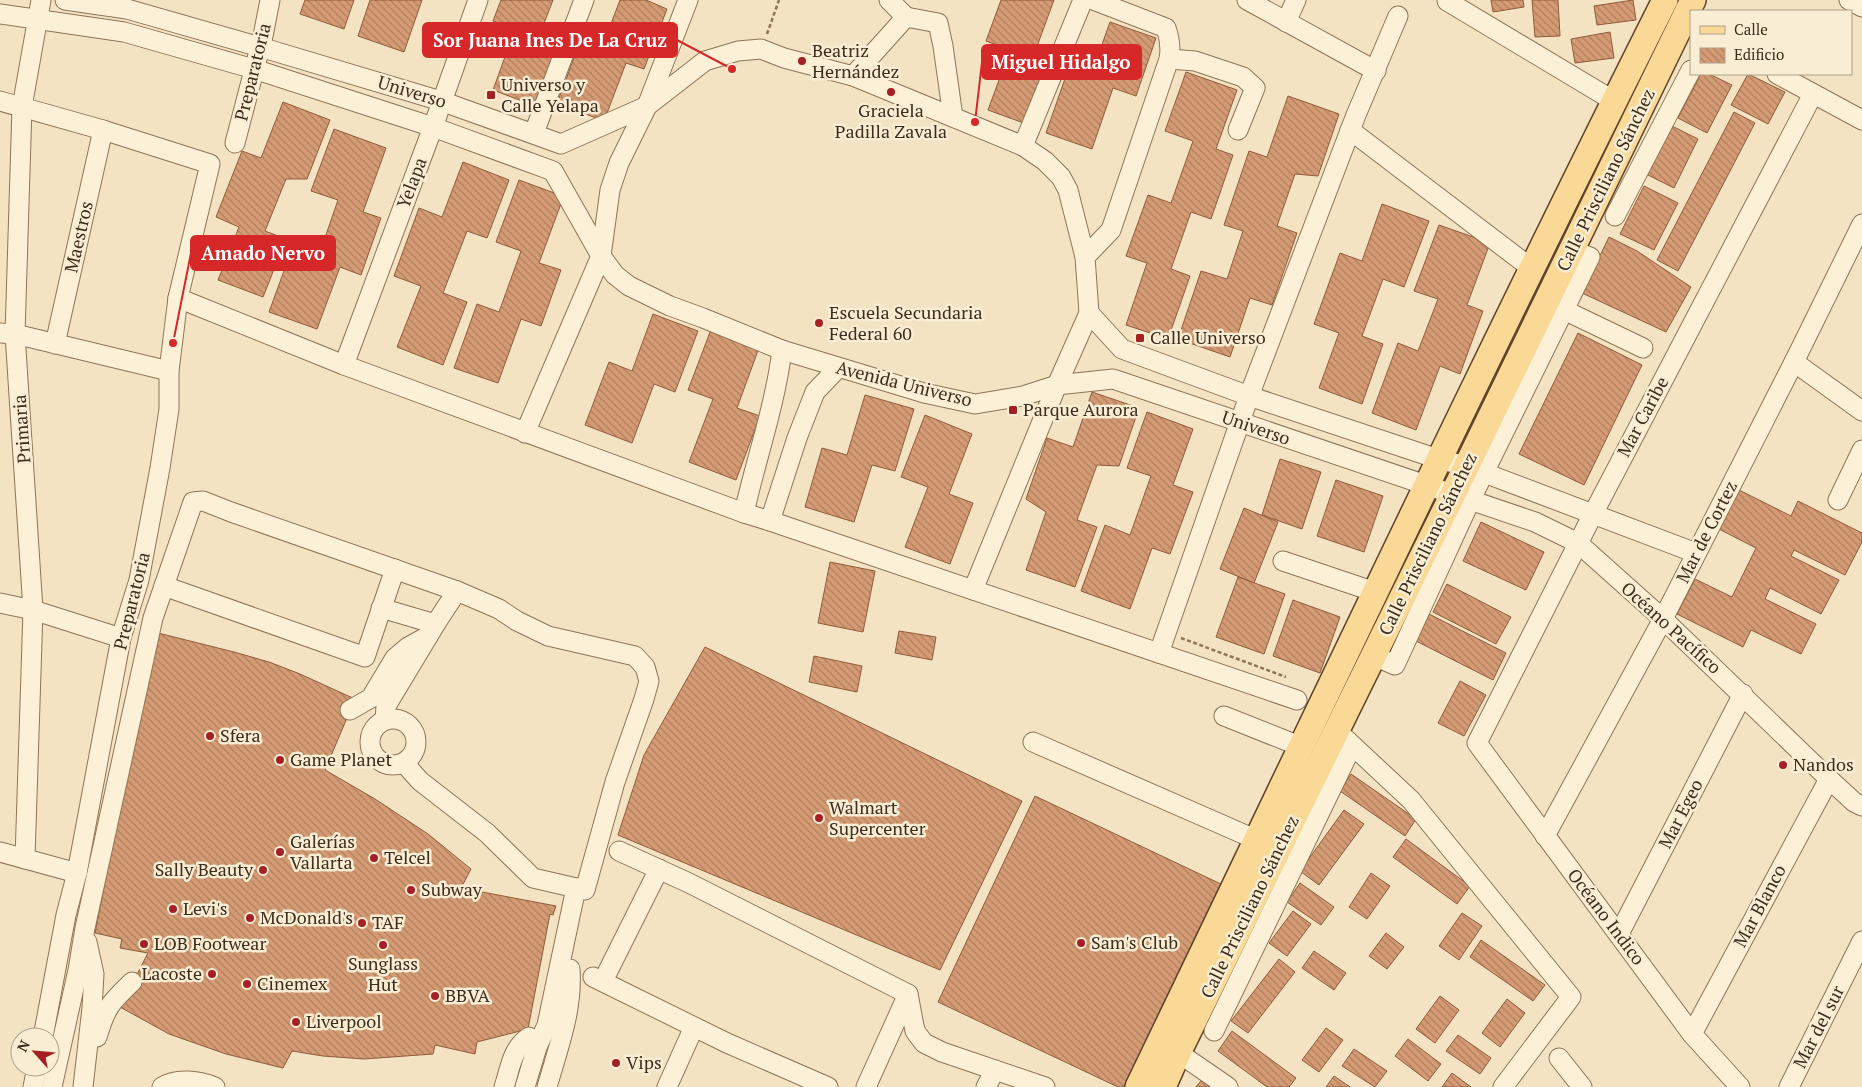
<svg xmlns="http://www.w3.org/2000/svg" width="1862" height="1087" font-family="'PT Serif',serif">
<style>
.building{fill:url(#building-back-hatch);stroke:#915b3a}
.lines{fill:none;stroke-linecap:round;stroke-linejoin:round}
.minor-casing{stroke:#8f7457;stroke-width:21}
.major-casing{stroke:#5d422c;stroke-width:28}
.path{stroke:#8f7457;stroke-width:2.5;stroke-dasharray:4 2.5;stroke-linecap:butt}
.minor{stroke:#fcf0d7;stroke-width:19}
.major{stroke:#fad997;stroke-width:25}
.poi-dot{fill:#a52024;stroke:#f9edd3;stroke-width:2}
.labels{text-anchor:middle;stroke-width:5;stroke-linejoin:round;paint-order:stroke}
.poi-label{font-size:18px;fill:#3e2c1d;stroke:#f9edd3;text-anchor:start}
.street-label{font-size:18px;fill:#3e2c1d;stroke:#f9edd3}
.leader{fill:none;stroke:#d62828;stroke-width:2}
.callout-dot{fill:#d62828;stroke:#f9edd3;stroke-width:2}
.callout{fill:#d62828;stroke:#d62828;stroke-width:2}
.callout-label{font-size:19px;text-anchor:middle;font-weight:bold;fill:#fff}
</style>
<defs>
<pattern id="building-back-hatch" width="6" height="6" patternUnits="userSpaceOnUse" patternTransform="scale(1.25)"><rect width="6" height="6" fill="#d59b74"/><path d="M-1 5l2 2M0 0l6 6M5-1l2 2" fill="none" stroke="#ae7f5f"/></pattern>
</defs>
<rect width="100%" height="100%" fill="#f3e3c3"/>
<g class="building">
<polygon points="305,0 354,0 344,29 300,14"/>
<polygon points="370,0 422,0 404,52 358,36"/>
<polygon points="501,0 553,0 538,39 557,46 535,106 493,90 515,29 493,21"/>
<polygon points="620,0 646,0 667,9 644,69 626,63 604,121 557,103 580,42 601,50"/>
<polygon points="1001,0 1054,0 1032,60 1051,66 1029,125 988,110 1010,50 986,41"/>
<polygon points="1491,0 1523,0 1524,7 1493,12"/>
<polygon points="1532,0 1558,0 1560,36 1535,37"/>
<polygon points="1633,0 1636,20 1597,25 1594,6"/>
<polygon points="1110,22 1156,38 1136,96 1113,88 1092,149 1046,133 1068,70 1090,78"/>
<polygon points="1610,32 1614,58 1575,63 1571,39"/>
<polygon points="1186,72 1237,90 1216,149 1233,155 1211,219 1191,212 1171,269 1190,276 1168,339 1126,325 1147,263 1126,256 1148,195 1171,203 1193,141 1165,131"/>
<polygon points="1701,74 1709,74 1732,85 1707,133 1678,118"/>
<polygon points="1748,74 1785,92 1768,124 1731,105"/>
<polygon points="1288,96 1339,114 1318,176 1295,174 1277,226 1297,233 1272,305 1250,298 1230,357 1178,339 1201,271 1227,279 1243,231 1224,225 1249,151 1267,157"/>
<polygon points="283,102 330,120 307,179 286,179 265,231 286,239 263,297 218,280 239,227 216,217 242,151 261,158"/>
<polygon points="1734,112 1755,123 1678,271 1657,260"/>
<polygon points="1668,124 1698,139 1674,188 1644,173"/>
<polygon points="334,129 386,148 363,212 381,218 361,275 340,267 317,329 269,312 293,246 319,255 338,200 311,191"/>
<polygon points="463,162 509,180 487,238 467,231 443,293 467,302 443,365 397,347 421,286 394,276 419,208 442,217"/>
<polygon points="519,180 557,194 562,201 539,263 561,270 541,326 521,319 498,383 454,368 477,304 499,312 521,251 496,242"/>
<polygon points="1644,186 1678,203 1654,250 1620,234"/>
<polygon points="1382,204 1429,221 1404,287 1383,279 1362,336 1383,344 1362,404 1319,388 1339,333 1314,324 1340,253 1362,261"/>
<polygon points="1439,225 1490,243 1467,305 1483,311 1460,374 1440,366 1416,430 1372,413 1398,343 1418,351 1438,299 1414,291"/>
<polygon points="1609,237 1637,251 1691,287 1666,332 1582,293"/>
<polygon points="653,314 698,331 675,392 654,384 632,443 585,425 609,362 632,371"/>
<polygon points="712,327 760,345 737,408 760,416 736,480 689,462 713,399 688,390"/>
<polygon points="1578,333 1642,365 1584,485 1519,454"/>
<polygon points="1092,392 1139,408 1119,466 1097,465 1077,520 1097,527 1075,587 1026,570 1046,512 1026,499 1047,438 1073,447"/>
<polygon points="865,395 914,409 895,471 872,465 854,522 805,507 822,448 847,455"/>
<polygon points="1147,412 1193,429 1173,485 1193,492 1170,554 1152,548 1130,609 1081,591 1105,525 1130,535 1151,476 1127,468"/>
<polygon points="925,415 972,434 949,494 973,503 950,564 905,547 928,487 901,477"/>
<polygon points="1280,459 1321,472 1302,529 1262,515"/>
<polygon points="1336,480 1383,496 1364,552 1317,536"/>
<polygon points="1735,488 1791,516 1798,501 1862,533 1862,542 1845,575 1794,550 1791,556 1839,580 1821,614 1770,588 1765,599 1816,624 1801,654 1751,630 1743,647 1677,614 1695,579 1732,597 1756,548 1715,527"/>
<polygon points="1244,508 1278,522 1254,583 1220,569"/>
<polygon points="1481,522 1544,552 1526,590 1463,561"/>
<polygon points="830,562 875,571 863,632 818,623"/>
<polygon points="1238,577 1285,594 1264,654 1216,637"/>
<polygon points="1447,584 1511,617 1496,644 1433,612"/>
<polygon points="1293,600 1340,617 1320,673 1273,656"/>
<polygon points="1429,614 1506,653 1493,680 1416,641"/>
<polygon points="899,631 936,637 932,660 895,653"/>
<polygon points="154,632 234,652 269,662 300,674 355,699 325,770 375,799 428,834 471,869 461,888 556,906 553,915 550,914 528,1029 477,1042 475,1054 435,1045 433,1054 364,1059 323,1056 292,1051 283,1068 226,1054 169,1034 120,1007 148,953 120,948 122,939 95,933"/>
<polygon points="705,647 1022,801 940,970 618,835 644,755"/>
<polygon points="814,656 862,666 857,692 809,682"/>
<polygon points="1460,681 1486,695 1464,736 1438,723"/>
<polygon points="1351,774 1416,819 1405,836 1340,791"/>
<polygon points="1035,796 1223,885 1128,1087 1118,1087 938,1002"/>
<polygon points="1344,810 1364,824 1319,885 1300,871"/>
<polygon points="1406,839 1470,886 1457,904 1393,857"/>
<polygon points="1371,873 1390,886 1367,919 1349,907"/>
<polygon points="1300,883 1334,907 1321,925 1287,902"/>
<polygon points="1293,911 1311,924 1287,956 1269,943"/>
<polygon points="1462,913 1482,926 1459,960 1439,946"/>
<polygon points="1386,933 1404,947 1387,969 1369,956"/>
<polygon points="1481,940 1545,985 1533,1001 1470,957"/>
<polygon points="1314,951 1346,973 1334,990 1302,968"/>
<polygon points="1279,959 1295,972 1248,1033 1231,1021"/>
<polygon points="1440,996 1459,1010 1435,1043 1416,1029"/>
<polygon points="1507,999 1525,1013 1500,1047 1482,1033"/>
<polygon points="1326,1028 1343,1040 1319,1072 1302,1060"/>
<polygon points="1232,1031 1296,1078 1289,1087 1267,1087 1218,1051"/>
<polygon points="1458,1035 1491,1058 1480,1074 1446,1051"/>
<polygon points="1408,1039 1441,1064 1428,1081 1395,1056"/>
<polygon points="1354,1049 1387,1071 1375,1087 1342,1066"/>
<polygon points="1452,1073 1471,1087 1442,1087"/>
<polygon points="1334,1076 1350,1087 1326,1087"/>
<polygon points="1204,1077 1217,1087 1196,1087"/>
</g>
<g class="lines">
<g class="minor-casing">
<g id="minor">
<polyline points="65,0 127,9 260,47 441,101 561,144 647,106 705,61 738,51 761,49 784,58 853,76 1023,146 1045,161 1061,177 1068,190 1085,257 1089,313 1057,385 973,590"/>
<polyline points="1247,0 1376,71"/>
<polyline points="1448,0 1447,1 1614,101"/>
<polyline points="1849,0 1862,7"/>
<polyline points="0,14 124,32 254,69 433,127 553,171 601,256 615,275 629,286 670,306 703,318 782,350 924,393 975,404 1023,396 1057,385 1113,379 1535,522 1578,543 1663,619 1829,779 1854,802 1862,806"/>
<polyline points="906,17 938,23 943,46 953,117"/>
<polyline points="1286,22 1296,0"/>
<polyline points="1169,59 1195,61 1243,77 1255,88 1238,130"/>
<polyline points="1777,74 1862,120"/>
<polyline points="853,76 906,17 889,0"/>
<polyline points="0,101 103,130 210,164 178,298 169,371 169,409 160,468 139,580 121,638 77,873 66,915 43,1037"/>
<polyline points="1350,130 1531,268"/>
<polyline points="534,133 584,0"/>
<polyline points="235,143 263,36 270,0"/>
<polyline points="1023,146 1083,0"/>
<polyline points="1615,216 1691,70"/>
<path d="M1085,257L1111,230L1169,59C1171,48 1170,39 1166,28L1093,0"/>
<polyline points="178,298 344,365 744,513 770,521 1297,700"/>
<polyline points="1564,310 1643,348"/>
<polyline points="1089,313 1122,349 1249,396 1438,459 1466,466 1696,553"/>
<polyline points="0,333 15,334 169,371"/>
<polyline points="55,344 103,130"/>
<polyline points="1794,362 1862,411"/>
<polyline points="344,365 433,127 478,0"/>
<polyline points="525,433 601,256 610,190 619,163 647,106 688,0"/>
<polyline points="1838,500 1862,450"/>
<path d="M744,513C756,459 775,406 782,350"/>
<polyline points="770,521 797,438 815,392 838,368"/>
<polyline points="1283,561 1375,592"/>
<polyline points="164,586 365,657 395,569"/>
<polyline points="0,603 33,610 121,638"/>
<polyline points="381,608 432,623 436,623 457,591"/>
<polyline points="1159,653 1249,396 1356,115 1398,16"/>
<polyline points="1374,656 1395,665 1471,499 1590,257 1572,250"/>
<polyline points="350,710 371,698 395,658 408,647 428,636"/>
<polyline points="1224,716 1302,747"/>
<circle cx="393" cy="742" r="23"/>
<polyline points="385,720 386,706 436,623"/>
<polyline points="1337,731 1411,800 1571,997 1503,1087"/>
<polyline points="1033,742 1257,840"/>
<polyline points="1545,836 1663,619 1794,362 1862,224"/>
<polyline points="619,851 689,883 908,994 915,1031 924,1043 942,1052 1045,1087"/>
<polyline points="0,852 77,873"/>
<polyline points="25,859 33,610 15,334 22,107 41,0"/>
<polyline points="1619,934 1743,694"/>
<polyline points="593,977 727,1043 828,1087"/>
<polyline points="603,981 659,869"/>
<polyline points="1214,1031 1352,746"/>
<polyline points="1692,1034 1829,779"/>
<path d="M97,1037C106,1007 110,1003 132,982"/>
<polyline points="1167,1045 1228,1087"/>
<polyline points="1559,1058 1582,1087"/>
<polyline points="33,1087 37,1067"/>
<polyline points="52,1087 78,970 85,928 153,618 193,502 203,501 231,512 457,591 499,609 517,621 548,636 635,656 645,667 649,681 644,699 615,782 585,890 533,878 487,833 420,781 404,763"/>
<polyline points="83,1087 92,1008 94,974 87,942"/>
<path d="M162,1087C177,1077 200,1081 215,1087"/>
<path d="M504,1087C510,1069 512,1048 529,1037"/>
<polyline points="525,1087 537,1047 547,1025 576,888"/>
<path d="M547,1087C558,1048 573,1010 570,969"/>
<polyline points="667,1087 694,1027"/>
<polyline points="866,1087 908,994"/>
<polyline points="986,1087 995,1070"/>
<polyline points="1740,1087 1692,1034 1477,743 1593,514 1813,94"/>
<polyline points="1789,1087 1862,941"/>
</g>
</g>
<g class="major-casing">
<g id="major">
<path d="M1138,1087C1313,724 1484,360 1665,0"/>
<polyline points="1163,1087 1178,1053 1453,494 1693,0"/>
</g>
</g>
<g class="path">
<polyline points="767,34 779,0"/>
<polyline points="1181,638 1286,677"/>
</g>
<use href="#minor" class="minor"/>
<use href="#major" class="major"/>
</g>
<g class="poi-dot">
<circle cx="802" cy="61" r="5"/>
<circle cx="891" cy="92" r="5"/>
<rect x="486" y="90" width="10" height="10" rx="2.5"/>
<circle cx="819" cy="323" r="5"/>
<rect x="1135" y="333" width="10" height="10" rx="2.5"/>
<rect x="1008" y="405" width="10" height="10" rx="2.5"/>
<circle cx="210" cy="736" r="5"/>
<circle cx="280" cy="760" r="5"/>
<circle cx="1783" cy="765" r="5"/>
<circle cx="819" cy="818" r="5"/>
<circle cx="280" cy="852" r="5"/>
<circle cx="374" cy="858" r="5"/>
<circle cx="263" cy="870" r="5"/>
<circle cx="411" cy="890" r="5"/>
<circle cx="173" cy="909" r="5"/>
<circle cx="250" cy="918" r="5"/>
<circle cx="362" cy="923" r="5"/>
<circle cx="1081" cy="943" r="5"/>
<circle cx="144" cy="944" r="5"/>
<circle cx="383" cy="945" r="5"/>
<circle cx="212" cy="974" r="5"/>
<circle cx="247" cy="984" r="5"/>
<circle cx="435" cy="996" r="5"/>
<circle cx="296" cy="1022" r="5"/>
<circle cx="616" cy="1063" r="5"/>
</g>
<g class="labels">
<g class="poi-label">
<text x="812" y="57">Beatriz<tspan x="812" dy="21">Hernández</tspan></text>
<text x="501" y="91">Universo y<tspan x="501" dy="21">Calle Yelapa</tspan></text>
<text x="891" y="117" text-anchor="middle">Graciela<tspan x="891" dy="21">Padilla Zavala</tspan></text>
<text x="829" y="319">Escuela Secundaria<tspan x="829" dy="21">Federal 60</tspan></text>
<text x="1150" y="344">Calle Universo</text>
<text x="1023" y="416">Parque Aurora</text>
<text x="220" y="742">Sfera</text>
<text x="290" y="766">Game Planet</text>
<text x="1793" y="771">Nandos</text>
<text x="829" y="814">Walmart<tspan x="829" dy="21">Supercenter</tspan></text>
<text x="290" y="848">Galerías<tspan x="290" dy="21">Vallarta</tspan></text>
<text x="384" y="864">Telcel</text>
<text x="253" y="876" text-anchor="end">Sally Beauty</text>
<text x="421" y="896">Subway</text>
<text x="183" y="915">Levi's</text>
<text x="260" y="924">McDonald's</text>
<text x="372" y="929">TAF</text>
<text x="1091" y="949">Sam's Club</text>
<text x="154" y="950">LOB Footwear</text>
<text x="383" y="970" text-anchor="middle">Sunglass<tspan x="383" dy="21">Hut</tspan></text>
<text x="202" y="980" text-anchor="end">Lacoste</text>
<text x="257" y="990">Cinemex</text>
<text x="445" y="1002">BBVA</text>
<text x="306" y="1028">Liverpool</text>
<text x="626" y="1069">Vips</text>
</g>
<g class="street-label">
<text transform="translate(253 72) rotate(-76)" y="6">Preparatoria</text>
<text transform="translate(412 92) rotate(17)" y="6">Universo</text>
<text transform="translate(1606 180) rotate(-64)" y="6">Calle Prisciliano Sánchez</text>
<text transform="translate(412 183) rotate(-69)" y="6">Yelapa</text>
<text transform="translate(79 237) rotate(-77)" y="6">Maestros</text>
<text transform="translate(904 384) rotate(14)" y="6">Avenida Universo</text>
<text transform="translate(1643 417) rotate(-62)" y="6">Mar Caribe</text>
<text transform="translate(1256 428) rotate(19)" y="6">Universo</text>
<text transform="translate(22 429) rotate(-94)" y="6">Primaria</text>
<text transform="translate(1707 532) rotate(-63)" y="6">Mar de Cortez</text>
<text transform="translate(1428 544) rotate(-64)" y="6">Calle Prisciliano Sánchez</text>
<text transform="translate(132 601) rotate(-76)" y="6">Preparatoria</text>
<text transform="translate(1671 628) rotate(42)" y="6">Océano Pacífico</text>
<text transform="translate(1681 814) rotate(-63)" y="6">Mar Egeo</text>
<text transform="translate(1760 906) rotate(-62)" y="6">Mar Blanco</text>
<text transform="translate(1250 907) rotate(-64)" y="6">Calle Prisciliano Sánchez</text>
<text transform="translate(1606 917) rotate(53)" y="6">Océano Indico</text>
<text transform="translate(1819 1027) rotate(-63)" y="6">Mar del sur</text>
</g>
</g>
<path class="leader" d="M732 69L677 40M975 122L982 62M173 343L191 253"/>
<g class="callout-dot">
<circle cx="732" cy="69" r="5"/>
<circle cx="975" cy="122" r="5"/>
<circle cx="173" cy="343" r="5"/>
</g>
<g class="callout">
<rect x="423" y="23" width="254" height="34" rx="5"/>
<rect x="982" y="45" width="159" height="34" rx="5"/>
<rect x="191" y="236" width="144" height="34" rx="5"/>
</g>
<g class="callout-label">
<text x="550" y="47">Sor Juana Ines De La Cruz</text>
<text x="1061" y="69">Miguel Hidalgo</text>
<text x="263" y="260">Amado Nervo</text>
</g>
<rect x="1690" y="10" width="162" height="65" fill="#f9edd3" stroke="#aea08a"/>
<rect x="1700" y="26" width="25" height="8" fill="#fad997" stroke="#aea08a"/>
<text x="1734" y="35" font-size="15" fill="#3e2c1d">Calle</text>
<rect x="1700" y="48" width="25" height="15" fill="url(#building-back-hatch)" stroke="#aea08a"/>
<text x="1734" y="60" font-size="15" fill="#3e2c1d">Edificio</text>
<g transform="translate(35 1052) rotate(297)"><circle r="24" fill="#f9edd3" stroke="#aea08a"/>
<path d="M0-4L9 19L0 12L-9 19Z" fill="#a52024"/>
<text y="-8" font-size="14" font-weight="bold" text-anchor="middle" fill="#3e2c1d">N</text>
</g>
</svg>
